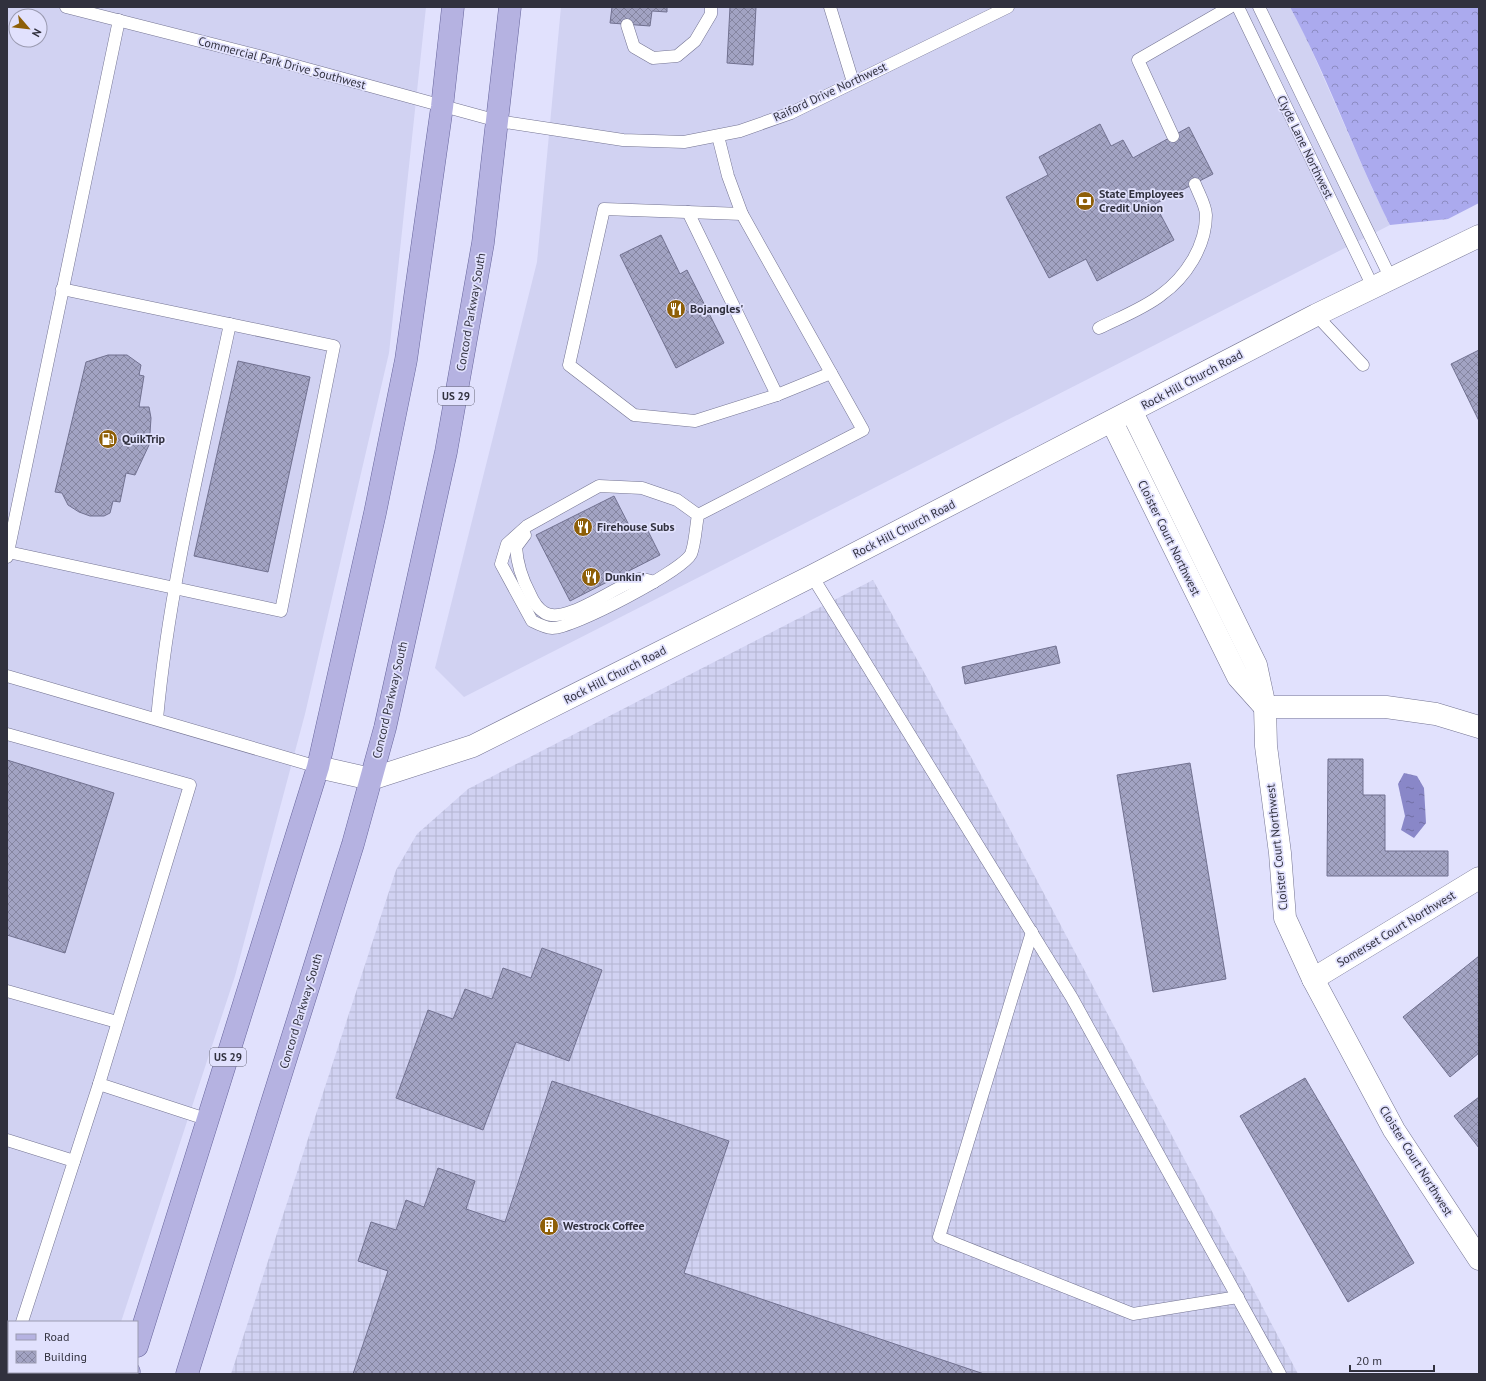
<svg xmlns="http://www.w3.org/2000/svg" width="1486" height="1381" font-family="'PT Sans',sans-serif">
<style>
.built{fill:#d1d2f2;fill-rule:evenodd}
.industrial{fill:url(#industrial-grid)}
.forest{fill:url(#forest-crowns)}
.water{fill:url(#water-ripples)}
.building{fill:url(#building-cross-hatch);stroke:#717190}
.lines{fill:none;stroke-linecap:round;stroke-linejoin:round}
.lane-casing{stroke:#747492;stroke-width:13}
.street-casing{stroke:#747492;stroke-width:23}
.secondary-casing{stroke:#747492;stroke-width:23}
.primary-casing{stroke:#66649b;stroke-width:23}
.lane{stroke:#fff;stroke-width:12}
.street{stroke:#fff;stroke-width:22}
.secondary{stroke:#fff;stroke-width:22}
.primary{stroke:#b5b2e1;stroke-width:22}
.labels{text-anchor:middle;stroke-width:3.5;stroke-linejoin:round;paint-order:stroke}
.shield{fill:#e1e1fd;stroke:#667;stroke-width:1}
.shield-label{font-size:11px;font-weight:bold;fill:#31313e}
.street-label{font-size:12px;fill:#31313e;stroke:#e1e1fd}
.poi-label{font-size:12px;font-weight:bold;fill:#31313e;stroke:#e1e1fd;text-anchor:start}
</style>
<defs>
<pattern id="industrial-grid" width="8" height="8" patternUnits="userSpaceOnUse"><rect width="8" height="8" fill="#d1d2f2"/><path d="M0 4h8M4 0v8" fill="none" stroke="#b4b5d1"/></pattern>
<pattern id="forest-crowns" width="20" height="18" patternUnits="userSpaceOnUse"><rect width="20" height="18" fill="#abaaee"/><path d="M2 6a3 3 0 1 1 6 0M12 15a3 3 0 1 1 6 0" fill="none" stroke="#8c8bc2"/></pattern>
<pattern id="water-ripples" width="26" height="14" patternUnits="userSpaceOnUse"><rect width="26" height="14" fill="#8987c8"/><path d="M2 4q2-2 4 0t4 0M15 11q2-2 4 0t4 0" fill="none" stroke="#716fa4"/></pattern>
<pattern id="building-cross-hatch" width="8" height="8" patternUnits="userSpaceOnUse"><rect width="8" height="8" fill="#a2a3c3"/><path d="M0 0l8 8M0 8l8-8" fill="none" stroke="#8585a0"/></pattern>
</defs>
<rect width="100%" height="100%" fill="#e1e1fd"/>
<g class="built">
<path d="M7,7H426L389,353L305,714L235,976L121,1322H9V1372H105L104,1374H7ZM16,16H40V40H16Z"/>
<polygon points="561,7 1290,7 1304,33 1372,188 1390,225 464,697 435,668 537,262"/>
</g>
<polygon class="industrial" points="873,580 987,786 1298,1374 231,1374 396,870 417,834 468,789"/>
<path class="forest" d="M1290,7H1479V203L1448,219L1390,225C1354,153 1328,77 1290,7Z"/>
<polygon class="water" points="1404,773 1417,776 1424,788 1426,823 1414,838 1401,830 1405,816 1398,784"/>
<g class="building">
<polygon points="612,7 667,7 667,12 652,11 650,26 610,23"/>
<polygon points="730,7 756,7 753,65 727,63"/>
<polygon points="1100,124 1111,146 1123,140 1133,158 1189,127 1213,174 1155,204 1174,240 1097,281 1086,259 1049,278 1006,197 1048,175 1039,157"/>
<polygon points="661,235 680,274 687,270 724,343 676,368 620,255"/>
<polygon points="1479,350 1479,421 1451,364"/>
<polygon points="108,355 127,355 141,365 139,375 144,376 139,407 149,407 151,418 150,433 149,445 135,475 126,473 120,502 113,501 110,513 104,516 90,516 79,512 68,505 62,493 55,492 86,362"/>
<polygon points="238,361 310,377 268,572 194,556"/>
<polygon points="614,496 632,531 645,525 660,555 570,601 536,535"/>
<polygon points="1056,646 1060,663 965,684 962,667"/>
<polygon points="1328,759 1363,759 1363,795 1385,795 1385,851 1448,851 1448,876 1327,876"/>
<polygon points="7,760 114,793 65,953 7,935"/>
<polygon points="1190,763 1226,979 1153,992 1117,775"/>
<polygon points="542,948 602,970 569,1061 516,1042 483,1130 396,1098 428,1010 453,1019 465,989 492,999 503,968 531,978"/>
<polygon points="1479,956 1479,1053 1450,1077 1403,1017"/>
<polygon points="1305,1078 1414,1263 1348,1302 1240,1116"/>
<polygon points="552,1081 729,1141 684,1273 984,1374 353,1374 388,1271 358,1261 371,1222 396,1230 406,1200 424,1207 438,1168 475,1181 466,1209 505,1222"/>
<polygon points="1479,1097 1479,1148 1454,1116"/>
</g>
<g class="lines">
<g class="lane-casing">
<g id="lane">
<polyline points="66,7 271,59 498,121 623,140 684,142 740,131 791,113 1008,7"/>
<polyline points="830,7 853,82"/>
<polyline points="1238,7 1373,287"/>
<polyline points="1259,7 1391,279"/>
<polyline points="627,25 634,47 653,58 677,56 695,41 711,14 711,7"/>
<polyline points="1173,136 1138,60 1230,7"/>
<polyline points="688,212 777,395"/>
<polyline points="742,214 604,209 569,365 634,415 695,421 777,395 831,373"/>
<polyline points="1316,315 1363,365"/>
<path d="M1099,328C1119,318 1143,309 1161,295C1186,277 1206,246 1206,215C1206,206 1198,192 1195,184"/>
<path d="M698,515C696,525 695,545 691,554C682,571 572,629 552,628C546,628 538,624 532,621L501,564L507,544L527,526L599,486L642,488L677,500L698,515L863,430L742,214L728,176L718,136"/>
<path d="M525,535L516,547C517,564 522,579 530,594C533,601 538,609 545,613C566,625 618,584 639,579C643,578 649,581 654,582"/>
<polyline points="8,552 281,611 334,346 62,289"/>
<polyline points="7,557 119,20"/>
<polyline points="812,576 1072,998 1280,1374"/>
<polyline points="7,676 318,767"/>
<path d="M157,719C169,586 202,455 230,324"/>
<polyline points="7,734 190,785 99,1084 209,1120"/>
<polyline points="1032,932 939,1237 1133,1314 1238,1297"/>
<polyline points="7,991 117,1022"/>
<polyline points="7,1140 74,1161"/>
<polyline points="22,1322 99,1084"/>
<polyline points="7,1360 9,1359"/>
<polyline points="57,1372 63,1374"/>
</g>
</g>
<g class="street-casing">
<g id="street">
<polyline points="1132,412 1256,665 1265,707 1266,746 1280,853 1285,918 1313,979 1394,1130 1479,1259"/>
<polyline points="1112,422 1238,677 1264,706"/>
<polyline points="1265,707 1386,707 1436,714 1479,727"/>
<polyline points="1313,979 1479,878"/>
</g>
</g>
<g class="secondary-casing">
<polyline id="secondary" points="318,767 371,779 473,746 812,576 1316,315 1479,236"/>
</g>
<g class="primary-casing">
<g id="primary">
<polyline points="137,1346 318,767 375,513 406,360 442,107 453,7"/>
<polyline points="128,1374 129,1372"/>
<polyline points="187,1374 353,844 385,728 446,452 483,243 510,7"/>
</g>
</g>
<use href="#lane" class="lane"/>
<use href="#street" class="street"/>
<use href="#secondary" class="secondary"/>
<use href="#primary" class="primary"/>
</g>
<defs>
<g id="bank-disc" transform="scale(1)"><circle r="9.5" fill="#8e5f07" stroke="#e1e1fd"/><path d="M-6-4H6V4H-6ZM0-2.3a2.3 2.3 0 1 0 0 4.6a2.3 2.3 0 1 0 0-4.6Z" fill="#fff"/></g>
<g id="restaurant-disc" transform="scale(1)"><circle r="9.5" fill="#8e5f07" stroke="#e1e1fd"/><path d="M-5-6h1v4h1v-4h1v4h1v-4h1v5L-1.5 .5V6h-2V.5L-5-1ZM5-6V6H3V1.5H1.5Q1.5-4 5-6Z" fill="#fff"/></g>
<g id="fuel-disc" transform="scale(1)"><circle r="9.5" fill="#8e5f07" stroke="#e1e1fd"/><path d="M-5.5-6h7V0h2V4h1.3V-2.5L3-4.5l.8-.8L6-3V5H2.5V1h-1V6h-7ZM-4.2-4.7v3.2H.2V-4.7Z" fill="#fff"/></g>
<g id="building-disc" transform="scale(1)"><circle r="9.5" fill="#8e5f07" stroke="#e1e1fd"/><path d="M-4-6H4V6H1V3H-1V6H-4ZM-2.5-4.3h1.7v1.8h-1.7ZM.8-4.3h1.7v1.8H.8ZM-2.5-1h1.7V.8h-1.7ZM.8-1h1.7V.8H.8Z" fill="#fff"/></g>
</defs>
<g fill-rule="evenodd">
<use href="#bank-disc" x="1085" y="201"/>
<use href="#restaurant-disc" x="676" y="309"/>
<use href="#fuel-disc" x="108" y="439"/>
<use href="#restaurant-disc" x="583" y="527"/>
<use href="#restaurant-disc" x="591" y="577"/>
<use href="#building-disc" x="549" y="1226"/>
</g>
<g class="labels">
<g class="shield">
<rect x="438" y="387" width="36" height="18" rx="3"/>
<rect x="210" y="1048" width="36" height="18" rx="3"/>
</g>
<g class="shield-label">
<text x="456" y="400">US 29</text>
<text x="228" y="1061">US 29</text>
</g>
<g class="street-label">
<text transform="translate(282 63) rotate(15)" y="4">Commercial Park Drive Southwest</text>
<text transform="translate(830 92) rotate(-25)" y="4">Raiford Drive Northwest</text>
<text transform="translate(1305 147) rotate(64)" y="4">Clyde Lane Northwest</text>
<text transform="translate(471 312) rotate(-80)" y="4">Concord Parkway South</text>
<text transform="translate(1192 380) rotate(-28)" y="4">Rock Hill Church Road</text>
<text transform="translate(904 529) rotate(-27)" y="4">Rock Hill Church Road</text>
<text transform="translate(1169 538) rotate(64)" y="4">Cloister Court Northwest</text>
<text transform="translate(615 675) rotate(-27)" y="4">Rock Hill Church Road</text>
<text transform="translate(390 700) rotate(-77)" y="4">Concord Parkway South</text>
<text transform="translate(1277 847) rotate(-96)" y="4">Cloister Court Northwest</text>
<text transform="translate(1396 929) rotate(-31)" y="4">Somerset Court Northwest</text>
<text transform="translate(301 1011) rotate(-73)" y="4">Concord Parkway South</text>
<text transform="translate(1416 1161) rotate(58)" y="4">Cloister Court Northwest</text>
</g>
<g class="poi-label">
<text x="1099" y="198">State Employees<tspan x="1099" dy="14">Credit Union</tspan></text>
<text x="690" y="313">Bojangles'</text>
<text x="122" y="443">QuikTrip</text>
<text x="597" y="531">Firehouse Subs</text>
<text x="605" y="581">Dunkin'</text>
<text x="563" y="1230">Westrock Coffee</text>
</g>
</g>
<rect width="1486" height="1381" fill="none" stroke="#31313e" stroke-width="16"/>
<rect x="8" y="1321" width="130" height="52" fill="#e1e1fd" stroke="#9b9bb1"/>
<rect x="16" y="1334" width="20" height="6" fill="#b5b2e1" stroke="#9b9bb1"/>
<text x="44" y="1341" font-size="12" fill="#31313e">Road</text>
<rect x="16" y="1351" width="20" height="12" fill="url(#building-cross-hatch)" stroke="#9b9bb1"/>
<text x="44" y="1361" font-size="12" fill="#31313e">Building</text>
<g transform="translate(28 28) rotate(118)"><circle r="19" fill="#e1e1fd" stroke="#9b9bb1"/>
<path d="M0-3L7 15L0 10L-7 15Z" fill="#8e5f07"/>
<text y="-6" font-size="11" font-weight="bold" text-anchor="middle" fill="#31313e">N</text>
</g>
<path d="M1350 1365v6h84v-6" fill="none" stroke="#31313e" stroke-width="2"/>
<text x="1356" y="1365" font-size="12" fill="#31313e" stroke="#e1e1fd" stroke-width="3" paint-order="stroke">20 m</text>
</svg>
